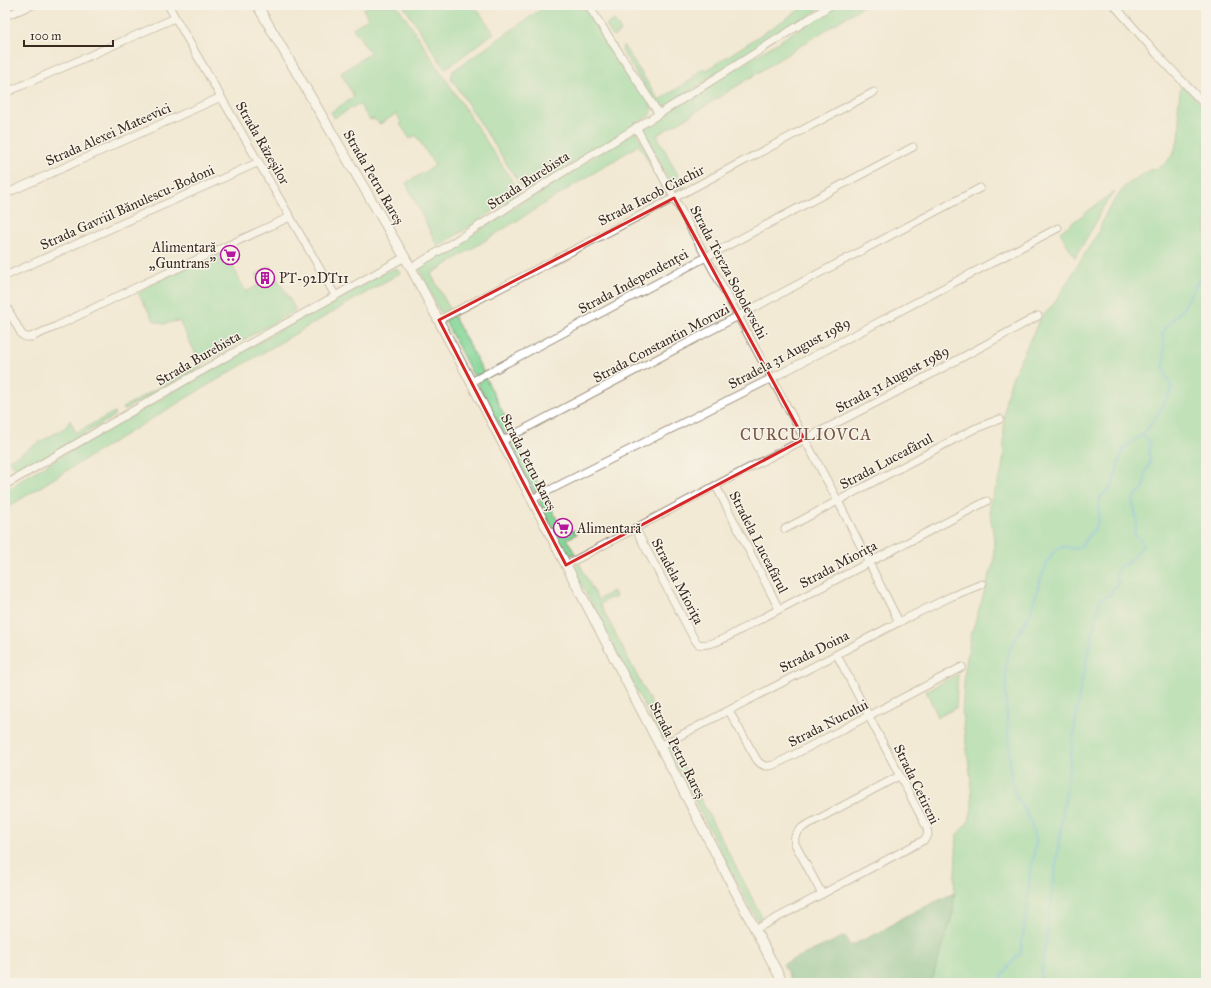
<svg xmlns="http://www.w3.org/2000/svg" width="1211" height="988" font-family="'IM FELL Great Primer',serif">
<style>
.green{fill:#85d799;stroke:#60805c}
.forest{fill:#6cb881;stroke:#547150}
.lines{fill:none;stroke-linecap:round;stroke-linejoin:round}
.stream{stroke:#5bb6d9;stroke-width:2}
.minor-casing{stroke:#968a79;stroke-width:9}
.secondary-casing{stroke:#968a79;stroke-width:11}
.minor{stroke:#fff;stroke-width:7}
.secondary{stroke:#fff;stroke-width:9}
.marked{fill:none;stroke:#d62828;stroke-width:3;stroke-linejoin:round}
.labels{text-anchor:middle;stroke-width:3;stroke-linejoin:round;paint-order:stroke}
.street-label{font-size:14px;fill:#3b2a1e;stroke:#f7f3e8}
.poi-label{font-size:14px;fill:#3b2a1e;stroke:#f7f3e8;text-anchor:start}
.quarter-label{font-size:16px;letter-spacing:1px;fill:#765647;stroke:#f7f3e8}
</style>
<rect width="100%" height="100%" fill="#f7f3e8"/>
<filter id="ink" filterUnits="userSpaceOnUse"><feTurbulence type="fractalNoise" baseFrequency=".025" numOctaves="2"/><feDisplacementMap in="SourceGraphic" scale="8" xChannelSelector="R" yChannelSelector="G"/><feConvolveMatrix kernelMatrix="1 2 1 2 8 2 1 2 1" color-interpolation-filters="sRGB"/></filter>
<filter id="wash" filterUnits="userSpaceOnUse"><feTurbulence type="fractalNoise" baseFrequency=".012" numOctaves="4" result="noise"/><feDisplacementMap in="SourceGraphic" scale="16" xChannelSelector="R" yChannelSelector="G"/><feGaussianBlur stdDeviation="0.9" result="paint"/><feColorMatrix in="noise" values="0 0 0 0 0 0 0 0 0 0 0 0 0 0 0 0 0 1.4 0 .05"/><feComposite in="paint" operator="in"/></filter>
<g filter="url(#wash)">
<rect width="100%" height="100%" fill="#f2e9d4"/>
<g class="green">
<polygon points="370,5 397,5 519,191 518,195 438,247 406,183 435,166 416,135 410,139 400,124 402,123 396,114 380,124 374,119 370,120 359,104 334,118 331,112 354,97 341,73 370,53 353,28 368,18 363,9"/>
<polygon points="403,5 474,5 494,33 445,69"/>
<polygon points="547,5 585,5 652,107 652,111 649,116 528,192 523,189 451,78 453,71"/>
<polygon points="807,5 826,5 668,105 661,108 655,104 622,51 623,45 659,100 694,78 693,76 704,68 705,71"/>
<polygon points="837,5 865,5 688,117 657,135 684,187 675,191 643,134 643,127"/>
<polygon points="614,20 621,31 613,37 606,25"/>
<polygon points="1181,83 1206,109 1206,983 931,983 953,913 957,835 969,821 972,809 971,780 962,714 965,669 971,635 994,561 994,539 990,513 990,503 1001,474 1004,455 1004,419 1006,398 1012,378 1040,319 1055,302 1099,231 1107,211 1125,186 1149,170 1155,169 1164,165 1173,154 1179,139 1180,125 1178,109"/>
<polygon points="633,132 637,133 670,195 667,196 639,145 431,274 451,311 445,314 444,313 440,312 420,270 421,267"/>
<polygon points="1115,191 1101,210 1096,222 1075,258 1060,232"/>
<polygon points="220,253 226,263 230,261 246,292 261,283 256,275 270,266 296,310 201,364 202,367 124,410 122,408 201,364 179,321 163,324 154,321 138,293 146,289 145,286"/>
<path d="M396,268L400,273C267,350 135,427 5,509V491L29,475L370,278Z"/>
<polygon points="453,315 484,373 478,376 476,375 473,375 446,323 446,320"/>
<polygon points="485,377 513,432 508,435 506,433 503,433 479,386 478,384"/>
<path d="M114,412L115,416L25,469C16,470 14,467 9,460L66,427L70,420L76,433Z"/>
<polygon points="514,436 542,491 537,492 534,492 508,443 508,442"/>
<polygon points="545,497 565,534 574,530 577,534 567,539 575,554 571,555 565,553 539,502"/>
<polygon points="579,563 598,600 608,594 611,591 615,593 616,598 610,598 600,604 668,736 665,738 661,738 574,570 574,565"/>
<polygon points="958,674 956,708 938,717 926,691"/>
<polygon points="672,744 763,919 762,921 757,920 667,748"/>
</g>
<polygon class="forest" points="954,893 953,913 931,983 792,983 783,964 845,936 850,946 882,931 903,917"/>
<g class="lines">
<g class="stream">
<path d="M1028,898L1030,871L1033,862L1036,840L1031,822L1015,794L1011,779L1006,699V667L1008,652L1026,621L1027,617L1030,615C1035,600 1045,550 1062,547C1067,546 1072,549 1077,549C1082,546 1097,527 1098,521C1100,515 1098,508 1099,502C1099,500 1101,498 1101,496C1117,490 1116,463 1123,450C1126,444 1137,440 1142,435C1153,424 1159,411 1166,399C1168,395 1171,393 1172,389L1164,369V343L1162,335L1164,330L1183,308L1202,275L1206,273"/>
<polyline points="997,983 1016,957 1020,955 1028,904"/>
<path d="M1040,983L1079,696L1100,599L1111,595L1112,590L1120,583L1117,581L1116,576L1120,566C1133,564 1134,552 1143,546L1139,538L1134,535L1137,520L1133,503L1134,497L1144,488L1146,471L1150,463L1149,451L1150,442L1142,435"/>
</g>
</g>
</g>
<g filter="url(#ink)">
<g class="lines">
<g class="minor-casing">
<g id="minor">
<polyline points="168,5 335,295"/>
<polyline points="588,5 659,114"/>
<polyline points="1114,5 1156,53 1206,106"/>
<polyline points="5,16 32,5"/>
<polyline points="5,93 175,18"/>
<polyline points="636,127 838,501 899,622"/>
<polyline points="5,194 221,97"/>
<polyline points="411,268 441,250 568,169 659,114 831,5"/>
<polyline points="5,276 259,162"/>
<polyline points="5,304 22,335 26,337 31,337 55,327 141,285 290,217"/>
<polyline points="439,320 674,198 874,92"/>
<polyline points="471,382 913,147"/>
<polyline points="502,441 980,188"/>
<polyline points="5,485 224,358 405,257"/>
<polyline points="716,486 779,609"/>
<polyline points="532,499 772,378 1058,228"/>
<path d="M635,528L693,637L698,644C713,648 737,631 751,624L987,501"/>
<polyline points="785,529 877,480 974,429 1000,419"/>
<polyline points="566,565 745,470 924,378 1038,316"/>
<path d="M729,711L757,760C763,768 770,767 778,763L962,667"/>
<polyline points="660,746 899,622 950,597 982,584"/>
<path d="M822,894L795,844C793,836 797,832 803,827L899,776"/>
<polyline points="756,929 924,840 928,835 927,828 837,655"/>
</g>
</g>
<g class="secondary-casing">
<polyline id="secondary" points="257,5 411,268 471,382 783,983"/>
</g>
<use href="#minor" class="minor"/>
<use href="#secondary" class="secondary"/>
</g>
</g>
<path d="M0 0H1211V988H0ZM674,198L804,439L566,565L439,320Z" fill="#f2e9d4" fill-opacity=".55" fill-rule="evenodd"/>
<path class="marked" d="M674,198L804,439L566,565L439,320Z"/>
<defs>
<g id="supermarket-ring" transform="scale(1)"><circle r="9.5" fill="#f7f3e8" stroke="#b5179e" stroke-width="1.5"/><path d="M-6-5.5h2.5l.6 2H6L4.5 2H-2.5L-4.4-4H-6ZM-1.5 3.2a1.3 1.3 0 1 0 .1 0ZM3 3.2a1.3 1.3 0 1 0 .1 0Z" fill="#b5179e"/></g>
<g id="building-ring" transform="scale(1)"><circle r="9.5" fill="#f7f3e8" stroke="#b5179e" stroke-width="1.5"/><path d="M-4-6H4V6H1V3H-1V6H-4ZM-2.5-4.3h1.7v1.8h-1.7ZM.8-4.3h1.7v1.8H.8ZM-2.5-1h1.7V.8h-1.7ZM.8-1h1.7V.8H.8Z" fill="#b5179e"/></g>
</defs>
<g fill-rule="evenodd">
<use href="#supermarket-ring" x="230" y="255"/>
<use href="#building-ring" x="265" y="278"/>
<use href="#supermarket-ring" x="563" y="528"/>
</g>
<g class="labels">
<g class="street-label">
<text transform="translate(108 134) rotate(-24)" y="5">Strada Alexei Mateevici</text>
<text transform="translate(263 143) rotate(60)" y="5">Strada Răzeşilor</text>
<text transform="translate(374 177) rotate(60)" y="5">Strada Petru Rareș</text>
<text transform="translate(528 180) rotate(-33)" y="5">Strada Burebista</text>
<text transform="translate(651 195) rotate(-27)" y="5">Strada Iacob Ciachir</text>
<text transform="translate(127 207) rotate(-24)" y="5">Strada Gavriil Bănulescu-Bodoni</text>
<text transform="translate(729 272) rotate(62)" y="5">Strada Tereza Sobolevschi</text>
<text transform="translate(633 281) rotate(-28)" y="5">Strada Independenței</text>
<text transform="translate(661 343) rotate(-28)" y="5">Strada Constantin Moruzi</text>
<text transform="translate(789 353) rotate(-28)" y="5">Stradela 31 August 1989</text>
<text transform="translate(198 358) rotate(-30)" y="5">Strada Burebista</text>
<text transform="translate(892 379) rotate(-28)" y="5">Strada 31 August 1989</text>
<text transform="translate(886 461) rotate(-28)" y="5">Strada Luceafărul</text>
<text transform="translate(529 462) rotate(63)" y="5">Strada Petru Rareș</text>
<text transform="translate(759 542) rotate(63)" y="5">Stradela Luceafărul</text>
<text transform="translate(838 564) rotate(-28)" y="5">Strada Miorița</text>
<text transform="translate(678 581) rotate(62)" y="5">Stradela Miorița</text>
<text transform="translate(814 651) rotate(-27)" y="5">Strada Doina</text>
<text transform="translate(828 723) rotate(-27)" y="5">Strada Nucului</text>
<text transform="translate(678 750) rotate(63)" y="5">Strada Petru Rareș</text>
<text transform="translate(917 784) rotate(64)" y="5">Strada Cetireni</text>
</g>
<g class="poi-label">
<text x="216" y="252" text-anchor="end">Alimentară<tspan x="216" dy="16">„Guntrans”</tspan></text>
<text x="279" y="283">PT-92DT11</text>
<text x="577" y="533">Alimentară</text>
</g>
<g class="quarter-label">
<text x="806" y="440">CURCULIOVCA</text>
</g>
</g>
<rect width="1211" height="988" fill="none" stroke="#f7f3e8" stroke-width="20"/>
<path d="M24 40v6h89v-6" fill="none" stroke="#3b2a1e" stroke-width="2"/>
<text x="30" y="40" font-size="12" fill="#3b2a1e" stroke="#f7f3e8" stroke-width="3" paint-order="stroke">100 m</text>
</svg>
